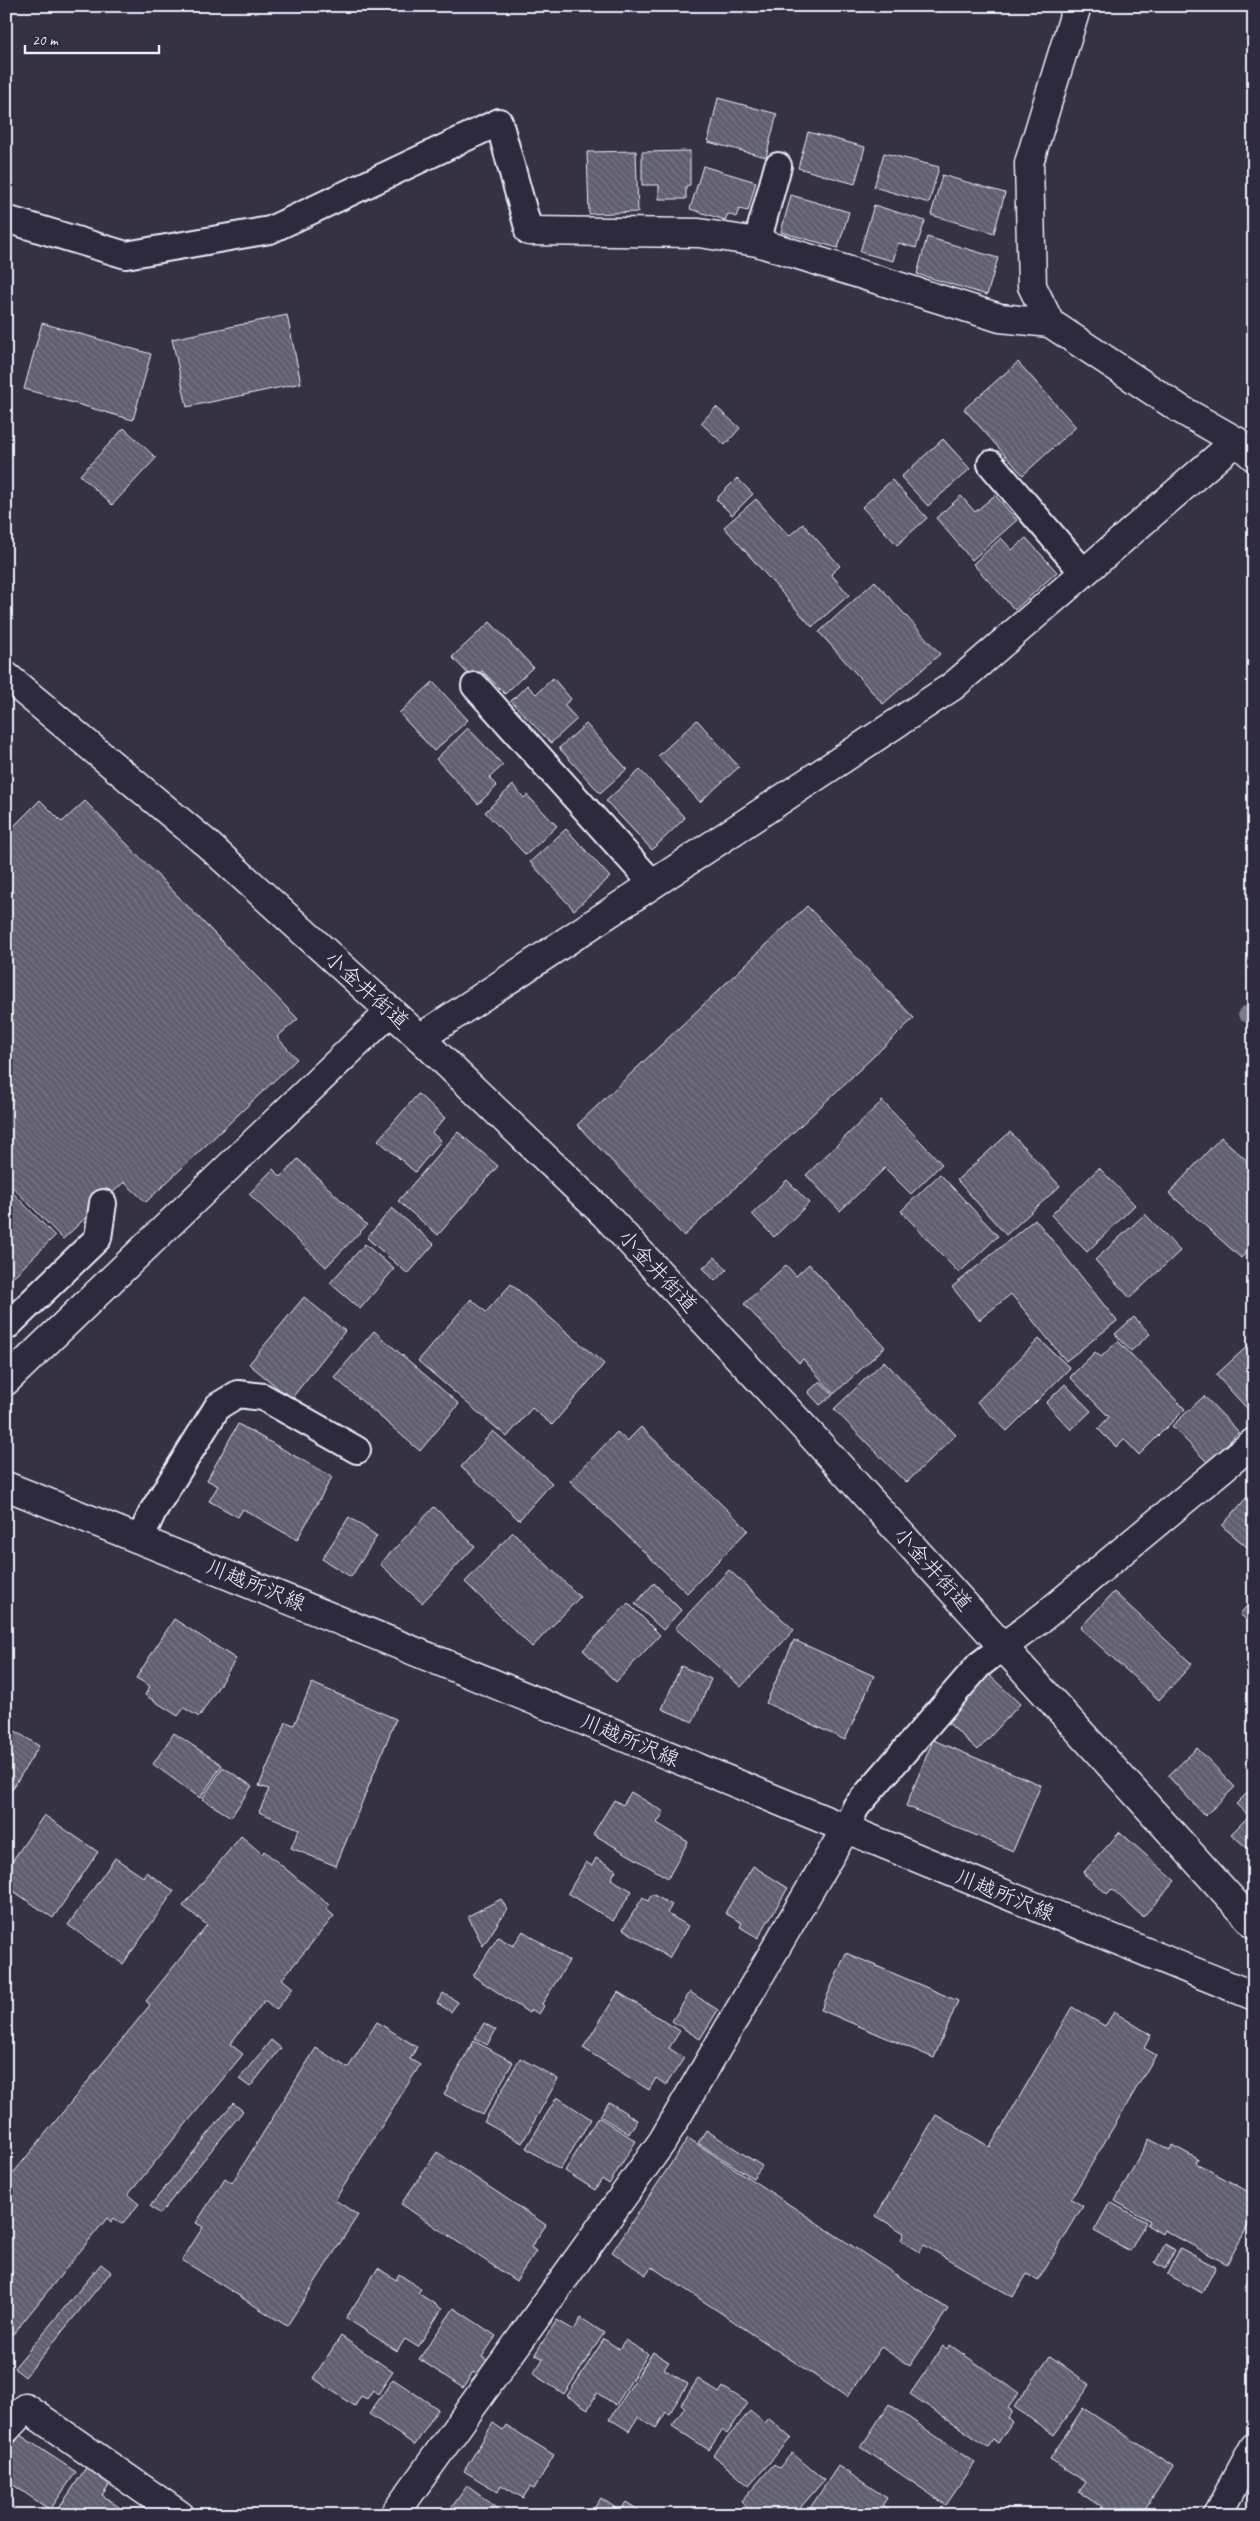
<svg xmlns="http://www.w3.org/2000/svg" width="1260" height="2521" font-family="Caveat,'Klee One',sans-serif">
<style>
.building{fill:url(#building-back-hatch);stroke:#e8f1f8}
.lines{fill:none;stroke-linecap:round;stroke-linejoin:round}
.service-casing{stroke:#e8f1f8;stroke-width:30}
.minor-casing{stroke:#e8f1f8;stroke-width:31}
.tertiary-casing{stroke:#e8f1f8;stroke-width:31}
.primary-casing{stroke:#e8f1f8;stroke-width:31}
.service{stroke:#2f2a3d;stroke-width:26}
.minor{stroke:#2f2a3d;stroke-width:28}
.tertiary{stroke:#2f2a3d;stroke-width:28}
.primary{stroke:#2f2a3d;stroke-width:28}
.tree{fill:#7a7b89}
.labels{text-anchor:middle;stroke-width:4;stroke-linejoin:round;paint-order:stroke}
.street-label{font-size:21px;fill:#e8f1f8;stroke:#2f2a3d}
</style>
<defs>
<pattern id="building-back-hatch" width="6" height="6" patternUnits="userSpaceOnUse" patternTransform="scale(1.25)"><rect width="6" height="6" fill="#605e6e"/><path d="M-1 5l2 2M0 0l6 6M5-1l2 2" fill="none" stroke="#777683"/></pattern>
</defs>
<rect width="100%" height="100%" fill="#363244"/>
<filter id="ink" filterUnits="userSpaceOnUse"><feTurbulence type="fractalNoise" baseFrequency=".02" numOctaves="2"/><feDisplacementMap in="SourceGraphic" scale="10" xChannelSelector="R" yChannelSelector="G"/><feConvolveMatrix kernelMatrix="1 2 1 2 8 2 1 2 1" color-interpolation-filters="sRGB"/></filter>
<g filter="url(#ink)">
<g class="building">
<polygon points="718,98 777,114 766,157 708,142"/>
<polygon points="808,132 865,147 855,184 798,168"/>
<polygon points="636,151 638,212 589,214 587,152"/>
<polygon points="690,151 690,185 686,186 686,199 659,199 659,185 642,185 642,152"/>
<polygon points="884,153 939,167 929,203 874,187"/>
<polygon points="703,166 756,182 748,211 739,209 736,217 728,214 725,220 690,209"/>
<polygon points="942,175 1005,193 994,233 931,215"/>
<polygon points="791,195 849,212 838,248 781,232"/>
<polygon points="874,205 925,221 916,248 898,243 893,261 860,252"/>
<polygon points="927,237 998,258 987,295 917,274"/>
<polygon points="287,315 301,383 187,407 172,339"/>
<polygon points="42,323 151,354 133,420 24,389"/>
<polygon points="1018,362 1076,427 1023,475 964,409"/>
<polygon points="716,407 740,428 725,445 701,423"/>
<polygon points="124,428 156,458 112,505 80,475"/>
<polygon points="943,439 970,469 928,506 901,477"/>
<polygon points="737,478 753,494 732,515 716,499"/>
<polygon points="892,480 927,518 897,545 862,507"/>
<polygon points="995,495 1017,520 972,560 936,518 961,496 975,512"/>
<polygon points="756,499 789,536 803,524 840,566 831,574 849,595 812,627 724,527"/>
<polygon points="1001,538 1012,550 1026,538 1057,572 1015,610 973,564"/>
<polygon points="875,581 940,654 883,704 819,632"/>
<polygon points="490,622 533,667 505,694 482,671 473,679 452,657"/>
<polygon points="553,678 571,699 564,705 577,719 551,743 511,701 527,685 536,694"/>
<polygon points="433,682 468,720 434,751 399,713"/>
<polygon points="697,720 739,767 700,802 658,756"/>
<polygon points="586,724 627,769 600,793 559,748"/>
<polygon points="468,728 503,765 489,778 497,786 478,804 436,759"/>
<polygon points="640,770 685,818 652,850 606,801"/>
<polygon points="513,785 524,798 527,795 557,826 526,855 485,812"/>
<polygon points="40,800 62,822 85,801 298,1019 277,1037 297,1059 146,1202 124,1182 63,1239 6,1180 6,834"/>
<polygon points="566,829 610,877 574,910 530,862"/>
<polygon points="807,906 914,1018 684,1236 577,1125"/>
<polygon points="418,1094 445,1118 432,1133 441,1141 415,1172 378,1140"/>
<polygon points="882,1101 942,1164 911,1194 885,1168 840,1211 806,1175"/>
<polygon points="458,1132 498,1166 438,1235 398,1201"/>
<polygon points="1010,1132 1060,1186 1006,1235 957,1180"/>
<polygon points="1221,1137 1254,1167 1254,1244 1241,1258 1169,1193"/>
<polygon points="298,1159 367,1225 326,1267 249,1194 273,1169 281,1177"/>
<polygon points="1099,1168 1135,1205 1087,1252 1051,1215"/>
<polygon points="940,1174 998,1236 959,1273 901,1211"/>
<polygon points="787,1180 809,1203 774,1237 752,1214"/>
<polygon points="6,1186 55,1236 6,1284"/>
<polygon points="392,1208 434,1244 408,1274 367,1238"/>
<polygon points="1145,1214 1180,1251 1130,1298 1095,1260"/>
<polygon points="1035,1219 1117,1321 1066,1361 1011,1294 979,1320 952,1287"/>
<polygon points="365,1244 394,1269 360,1309 330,1283"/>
<polygon points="715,1257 727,1270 715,1281 703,1268"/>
<polygon points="809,1264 885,1347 834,1394 803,1359 799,1363 744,1304 786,1265 796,1276"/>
<polygon points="511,1284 604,1364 552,1425 532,1408 507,1437 418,1361 471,1299 486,1312"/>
<polygon points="304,1297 345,1331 291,1399 249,1364"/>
<polygon points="1134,1317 1150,1334 1131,1351 1115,1334"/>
<polygon points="374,1331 459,1404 420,1451 334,1377"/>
<polygon points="1039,1339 1070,1368 1007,1431 977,1402"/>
<polygon points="1254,1340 1254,1416 1216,1375"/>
<polygon points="1118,1341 1185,1409 1139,1455 1124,1439 1116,1447 1098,1429 1109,1417 1070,1377 1095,1352 1101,1357"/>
<polygon points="884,1361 956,1435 906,1483 834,1409"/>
<polygon points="820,1381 833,1395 820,1405 808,1392"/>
<polygon points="1065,1384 1091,1411 1071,1430 1046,1403"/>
<polygon points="1204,1396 1239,1432 1208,1463 1172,1426"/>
<polygon points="238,1424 332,1477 297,1540 243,1509 238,1517 209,1501 218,1486 207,1480"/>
<polygon points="641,1427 748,1530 687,1593 570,1481 617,1432 627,1441"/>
<polygon points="493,1431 552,1483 519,1520 461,1467"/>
<polygon points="1254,1489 1254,1553 1222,1526"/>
<polygon points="434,1507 475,1546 422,1603 380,1564"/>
<polygon points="349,1517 377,1536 351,1577 322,1559"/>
<polygon points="513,1532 580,1597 532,1647 465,1582"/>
<polygon points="729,1570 794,1630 741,1687 675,1628"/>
<polygon points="654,1583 681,1610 663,1630 635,1604"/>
<polygon points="1114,1592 1192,1664 1159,1700 1080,1628"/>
<polygon points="1254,1598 1254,1627 1240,1614"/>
<polygon points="628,1603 660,1635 616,1682 583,1650"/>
<polygon points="174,1619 236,1659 199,1717 184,1708 178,1716 145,1695 150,1686 136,1678"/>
<polygon points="794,1640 874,1676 845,1740 766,1703"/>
<polygon points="681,1666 711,1679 693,1722 662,1709"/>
<polygon points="987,1673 1020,1704 978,1750 945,1720"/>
<polygon points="312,1683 396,1719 336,1866 291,1848 299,1829 259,1812 269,1789 259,1786 286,1722 294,1725"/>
<polygon points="6,1725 39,1746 6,1799"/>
<polygon points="174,1733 222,1765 200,1798 153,1764"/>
<polygon points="933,1740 1041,1785 1013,1851 906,1806"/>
<polygon points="1197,1748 1235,1787 1205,1816 1168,1776"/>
<polygon points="223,1767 252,1786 231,1817 202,1799"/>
<polygon points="1254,1786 1254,1854 1231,1834 1249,1816 1236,1804"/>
<polygon points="631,1792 664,1812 657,1823 688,1842 668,1878 593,1834 614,1800 623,1805"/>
<polygon points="44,1815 98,1852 53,1918 6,1886 6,1870"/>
<polygon points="1120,1832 1175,1881 1143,1917 1112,1889 1107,1894 1083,1873"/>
<polygon points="241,1836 262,1854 264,1851 329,1905 326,1909 334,1916 282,1979 293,1988 276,2010 265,2000 230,2044 243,2054 128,2195 139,2204 122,2224 114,2218 111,2222 107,2218 14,2333 6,2338 6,2182 150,2005 146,2001 207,1925 183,1906"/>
<polygon points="115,1858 143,1877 146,1872 174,1891 123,1964 68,1925"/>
<polygon points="596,1858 616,1870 611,1879 632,1891 613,1921 568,1893 586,1862 592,1866"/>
<polygon points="753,1866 788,1888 758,1938 740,1927 742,1923 725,1913"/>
<polygon points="652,1894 672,1905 667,1913 688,1926 669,1958 623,1929 643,1897 648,1901"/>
<polygon points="501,1899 507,1909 483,1946 468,1916"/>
<polygon points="523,1931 569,1961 542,2004 544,2006 539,2014 531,2009 529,2013 473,1976 498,1937 513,1946"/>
<polygon points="846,1953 958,2001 934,2058 821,2010"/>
<polygon points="618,1992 680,2031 669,2048 684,2058 666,2085 656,2078 649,2090 583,2048"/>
<polygon points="690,1992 718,2010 700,2039 672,2021"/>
<polygon points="443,1993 458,2002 451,2012 437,2003"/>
<polygon points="1072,2007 1105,2026 1114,2012 1151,2035 1144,2048 1156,2055 1071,2199 1083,2206 1038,2281 1027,2274 1013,2297 924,2245 920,2252 901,2240 904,2233 876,2216 936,2115 990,2147"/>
<polygon points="377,2022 417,2047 410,2059 420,2065 335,2200 358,2215 287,2326 182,2260 203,2227 196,2223 225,2178 232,2183 316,2048 348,2068"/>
<polygon points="484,2023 496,2030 487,2045 475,2038"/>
<polygon points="271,2040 281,2048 250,2087 239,2079"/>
<polygon points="474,2041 513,2062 483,2115 444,2094"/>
<polygon points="520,2058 558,2079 522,2143 484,2122"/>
<polygon points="557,2097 591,2119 560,2170 526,2148"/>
<polygon points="609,2102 637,2120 629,2134 600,2116"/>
<polygon points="233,2103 243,2111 160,2214 150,2206"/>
<polygon points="598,2117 636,2141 609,2184 602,2179 595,2190 565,2171"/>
<polygon points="706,2130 762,2166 753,2178 698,2143"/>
<polygon points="688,2138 948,2309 910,2366 881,2347 847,2397 652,2267 646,2275 612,2252"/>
<polygon points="1149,2139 1170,2150 1172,2145 1198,2159 1196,2163 1254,2195 1254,2215 1227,2264 1164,2230 1162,2234 1147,2225 1150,2221 1115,2201"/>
<polygon points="437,2152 546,2225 531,2247 536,2251 516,2281 401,2204"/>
<polygon points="1110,2202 1146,2222 1130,2251 1094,2231"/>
<polygon points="1165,2244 1175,2250 1165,2269 1155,2263"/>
<polygon points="1180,2248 1216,2267 1202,2293 1167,2274"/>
<polygon points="101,2264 111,2272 25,2377 14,2368"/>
<polygon points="378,2268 396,2280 399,2274 421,2289 418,2293 442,2309 418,2347 405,2339 397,2351 346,2318"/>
<polygon points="1254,2269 1254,2295 1244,2290"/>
<polygon points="454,2308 496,2336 482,2357 490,2362 480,2377 473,2372 463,2388 419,2359"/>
<polygon points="581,2318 604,2333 564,2394 533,2374 543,2359 535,2354 557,2320 574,2330"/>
<polygon points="341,2336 393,2372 378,2394 373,2390 367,2399 361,2396 355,2406 313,2378"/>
<polygon points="604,2339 619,2349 625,2340 648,2354 616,2405 597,2393 588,2409 567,2396"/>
<polygon points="950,2345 1019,2393 1008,2408 1012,2411 1008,2418 1012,2422 998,2443 993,2440 988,2447 910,2394 943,2346 947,2349"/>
<polygon points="653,2352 669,2362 664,2369 688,2384 669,2414 666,2412 656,2428 638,2417 629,2431 610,2419"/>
<polygon points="1050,2356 1090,2385 1054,2435 1014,2407"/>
<polygon points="393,2379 438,2409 415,2445 369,2414"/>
<polygon points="698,2379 719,2393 723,2387 748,2403 727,2434 722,2430 709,2450 672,2426 685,2407 681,2404"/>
<polygon points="889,2404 975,2463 946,2505 861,2447"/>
<polygon points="1083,2408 1173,2466 1141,2515 1135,2515 1127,2509 1123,2515 1115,2515 1079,2492 1086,2482 1050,2459"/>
<polygon points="750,2411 764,2423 768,2418 791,2438 749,2486 713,2455"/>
<polygon points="493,2423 503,2430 506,2425 554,2455 534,2489 530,2487 523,2498 501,2485 498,2492 464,2471"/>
<polygon points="20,2435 76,2472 50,2510 6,2480 6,2456"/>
<polygon points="792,2453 824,2480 794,2515 756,2515 741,2502 774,2464 779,2468"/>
<polygon points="87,2466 111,2482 102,2495 130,2515 59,2515 56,2513"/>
<polygon points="838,2466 887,2498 882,2506 895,2515 814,2515 808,2511"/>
<polygon points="467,2486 507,2515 446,2515"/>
<polygon points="601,2498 620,2511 626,2502 646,2515 590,2515"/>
<polygon points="6,2504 22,2515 6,2515"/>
</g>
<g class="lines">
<g class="service-casing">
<g id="service">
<polyline points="6,219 126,255 270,230 499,122 529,231"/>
<polyline points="757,242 778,166"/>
<polyline points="991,464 1084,573"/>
<polyline points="475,686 653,884"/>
<polyline points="6,1327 98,1238 103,1203"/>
<polyline points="140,1539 153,1511 218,1406 238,1394 263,1397 357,1450"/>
<polyline points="845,1830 856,1807 979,1665 1004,1646"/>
</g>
</g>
<g class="minor-casing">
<g id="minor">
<polyline points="1077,6 1029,163 1032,286 1050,323 1180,409 1236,441 1254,457"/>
<polyline points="529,231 699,233 757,242 1000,318 1050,323"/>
<polyline points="420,1038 953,686 1236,441"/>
<polyline points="6,1381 391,1011"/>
<polyline points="1004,1646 1043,1617 1254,1442"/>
<polyline points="6,2429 26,2408 180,2515"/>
<polyline points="394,2515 662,2142 845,1830"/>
</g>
</g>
<g class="tertiary-casing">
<g id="tertiary">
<polyline points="6,676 206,843 420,1038 604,1214 813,1437 1254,1924"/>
<polyline points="1217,2515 1254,2447"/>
</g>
</g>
<g class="primary-casing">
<path id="primary" d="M6,1486C424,1652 838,1827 1254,1996"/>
</g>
<use href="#service" class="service"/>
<use href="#minor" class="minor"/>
<use href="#tertiary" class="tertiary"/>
<use href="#primary" class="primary"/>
</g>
<circle class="tree" cx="1246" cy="1014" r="8"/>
</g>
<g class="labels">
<g class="street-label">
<text transform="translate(367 990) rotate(42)" y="7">小金井街道</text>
<text transform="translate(658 1271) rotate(47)" y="7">小金井街道</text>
<text transform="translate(933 1569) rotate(48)" y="7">小金井街道</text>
<text transform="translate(256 1585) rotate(22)" y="7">川越所沢線</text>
<text transform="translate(630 1740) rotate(23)" y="7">川越所沢線</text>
<text transform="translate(1005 1895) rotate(22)" y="7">川越所沢線</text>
</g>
</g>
<rect width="1260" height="2521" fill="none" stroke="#2f2a3d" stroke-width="25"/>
<rect x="12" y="12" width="1235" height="2496" fill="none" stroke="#e8f1f8" stroke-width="2" filter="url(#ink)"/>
<path d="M25 45v8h134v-8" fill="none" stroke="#e8f1f8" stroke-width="2.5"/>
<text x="32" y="45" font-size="15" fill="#e8f1f8" stroke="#2f2a3d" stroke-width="4" paint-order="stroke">20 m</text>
</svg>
